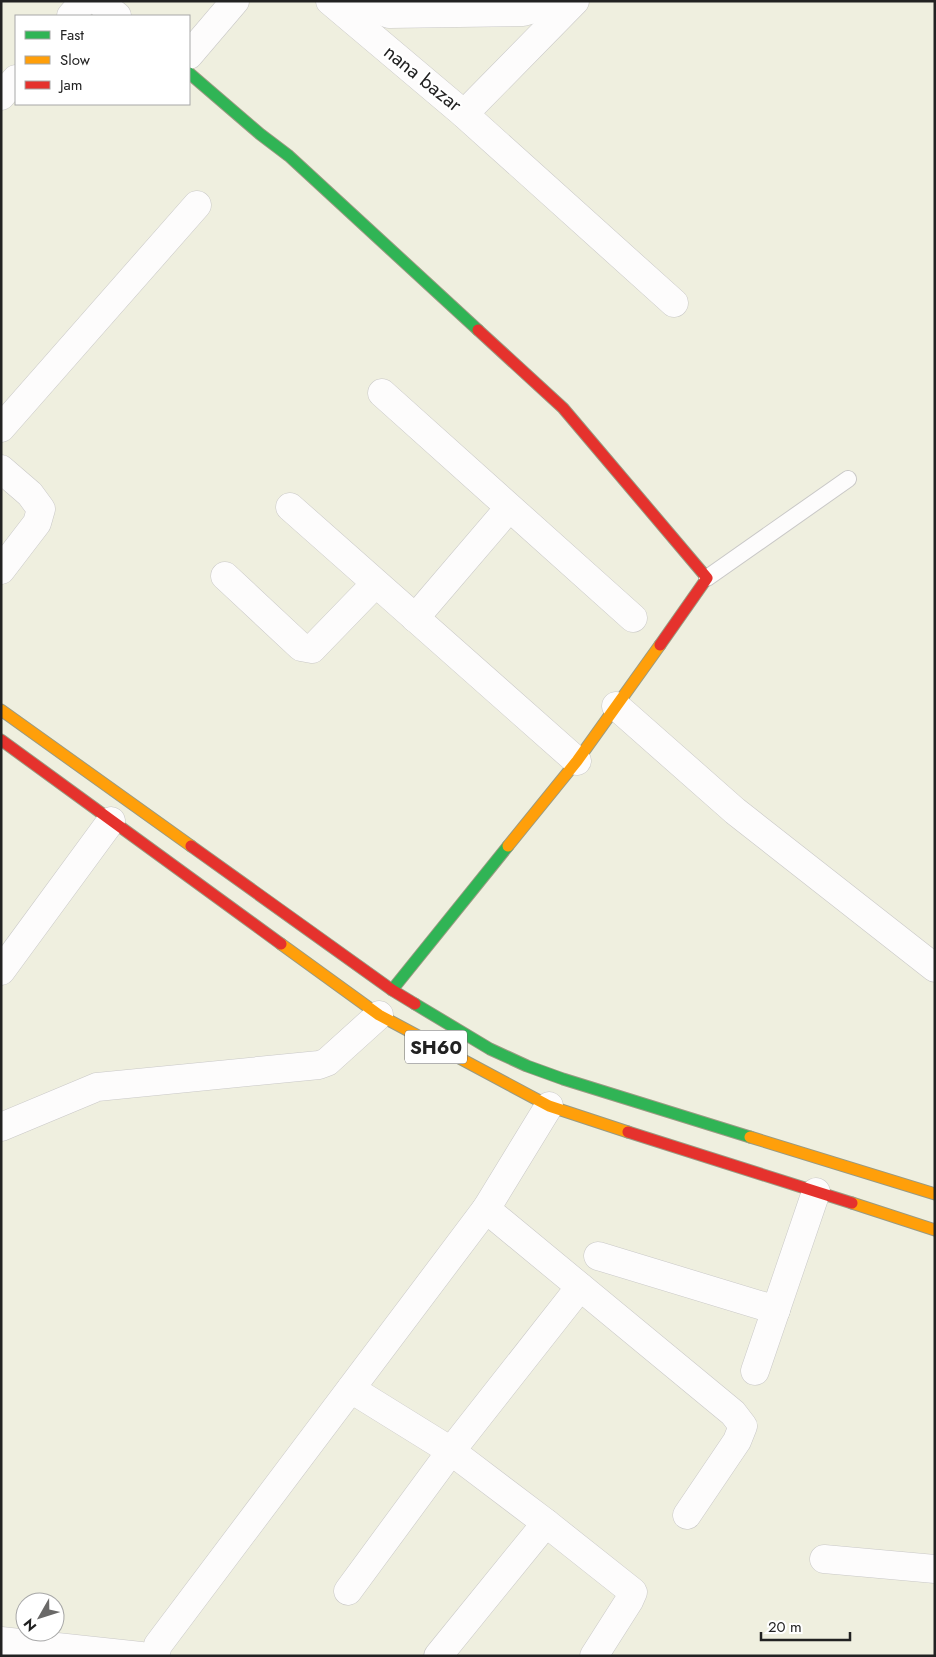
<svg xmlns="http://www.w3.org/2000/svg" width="936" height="1657" font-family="Jost,sans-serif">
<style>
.farmland{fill:#efefdf;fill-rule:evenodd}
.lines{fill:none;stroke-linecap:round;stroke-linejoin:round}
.lane-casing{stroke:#c9c8c7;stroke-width:18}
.street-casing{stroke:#c9c8c7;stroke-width:29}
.fast-casing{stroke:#999a82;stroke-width:13}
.slow-casing{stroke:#999a82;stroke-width:13}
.jam-casing{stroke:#999a82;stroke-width:13}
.lane{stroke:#fdfcfc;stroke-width:16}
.street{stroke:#fdfcfc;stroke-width:28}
.fast{stroke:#30b455;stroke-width:11}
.slow{stroke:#ff9f0a;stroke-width:11}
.jam{stroke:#e5322d;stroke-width:11}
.labels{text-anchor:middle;stroke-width:4.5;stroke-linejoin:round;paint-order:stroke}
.shield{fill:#fff;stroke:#646464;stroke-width:1}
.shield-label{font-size:19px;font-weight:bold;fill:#222}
.street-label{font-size:20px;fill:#222;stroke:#fff}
</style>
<rect width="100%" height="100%" fill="#f0eeeb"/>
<path class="farmland" d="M1,1H935V1656H1ZM16,16H189V104H16ZM25,1602H55V1632H25Z"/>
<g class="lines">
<g class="lane-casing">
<polyline id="lane" points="707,578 848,479"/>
</g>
<g class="street-casing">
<g id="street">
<polyline points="98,1 117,16"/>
<polyline points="330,1 464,114 674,303"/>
<polyline points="355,1 389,14 523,12 563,1"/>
<polyline points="71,16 84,1"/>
<polyline points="189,55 235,1"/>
<polyline points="1,96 16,79"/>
<polyline points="464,114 575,1"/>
<polyline points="382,393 633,618"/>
<polyline points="1,428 197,205"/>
<polyline points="1,469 30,494 41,509 37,523 1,570"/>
<polyline points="290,507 577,761"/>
<polyline points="225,576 301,647 312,649 375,584"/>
<polyline points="415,618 509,508"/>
<polyline points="616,706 735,811 935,968"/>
<polyline points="1,971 111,821"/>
<polyline points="1,1127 97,1087 319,1065 327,1062 379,1015"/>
<polyline points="486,1209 733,1413 743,1426 737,1441 687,1515"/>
<polyline points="598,1256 776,1310"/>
<polyline points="755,1371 816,1192"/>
<polyline points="351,1389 451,1451 546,1523 633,1592 629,1601 594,1656"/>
<polyline points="824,1559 935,1569"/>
<polyline points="348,1591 451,1451 580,1287"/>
<polyline points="1,1641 141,1656"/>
<polyline points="155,1656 158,1645 486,1209 549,1106"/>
<polyline points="438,1656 546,1523"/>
</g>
</g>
<g class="fast-casing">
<g id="fast">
<polyline points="189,73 260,134 289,156 478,330"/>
<polyline points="392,990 508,846"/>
<polyline points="415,1004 490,1049 527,1066 563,1079 750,1137"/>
</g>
</g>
<g class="slow-casing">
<g id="slow">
<polyline points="1,710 191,846"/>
<polyline points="508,846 577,761 660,645"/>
<polyline points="281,944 379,1015 549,1106 628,1132"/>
<polyline points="750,1137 935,1194"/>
<polyline points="852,1203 935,1230"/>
</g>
</g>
<g class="jam-casing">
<g id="jam">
<polyline points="478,330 563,408 707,578 660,645"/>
<polyline points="1,740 281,944"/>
<polyline points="191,846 392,990 415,1004"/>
<polyline points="628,1132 852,1203"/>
</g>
</g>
<use href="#lane" class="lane"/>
<use href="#street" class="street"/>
<use href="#fast" class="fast"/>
<use href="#slow" class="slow"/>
<use href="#jam" class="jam"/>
</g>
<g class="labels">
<rect class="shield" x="405" y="1030.5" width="62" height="33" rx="4"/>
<g class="shield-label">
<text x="436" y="1054">SH60</text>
</g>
<g class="street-label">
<text transform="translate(423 78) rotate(39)" y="7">nana bazar</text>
</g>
</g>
<rect width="936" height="1657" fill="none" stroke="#222222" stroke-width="5"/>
<rect x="15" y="15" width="175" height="90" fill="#ffffff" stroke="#a7a7a7"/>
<rect x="25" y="31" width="25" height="8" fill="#30b455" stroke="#a7a7a7"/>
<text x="60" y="40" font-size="15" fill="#222222">Fast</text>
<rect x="25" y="56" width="25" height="8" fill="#ff9f0a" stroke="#a7a7a7"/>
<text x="60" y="65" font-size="15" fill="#222222">Slow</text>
<rect x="25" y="81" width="25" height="8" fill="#e5322d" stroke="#a7a7a7"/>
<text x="60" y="90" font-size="15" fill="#222222">Jam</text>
<g transform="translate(40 1617) rotate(231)"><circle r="24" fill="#ffffff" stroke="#a7a7a7"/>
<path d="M0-4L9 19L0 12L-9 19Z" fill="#6a6968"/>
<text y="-8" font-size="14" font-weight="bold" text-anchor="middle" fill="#222222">N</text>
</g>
<path d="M761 1632v8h89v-8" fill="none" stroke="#222222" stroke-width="2.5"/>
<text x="768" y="1632" font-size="15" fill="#222222" stroke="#ffffff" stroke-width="4" paint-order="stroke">20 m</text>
</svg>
